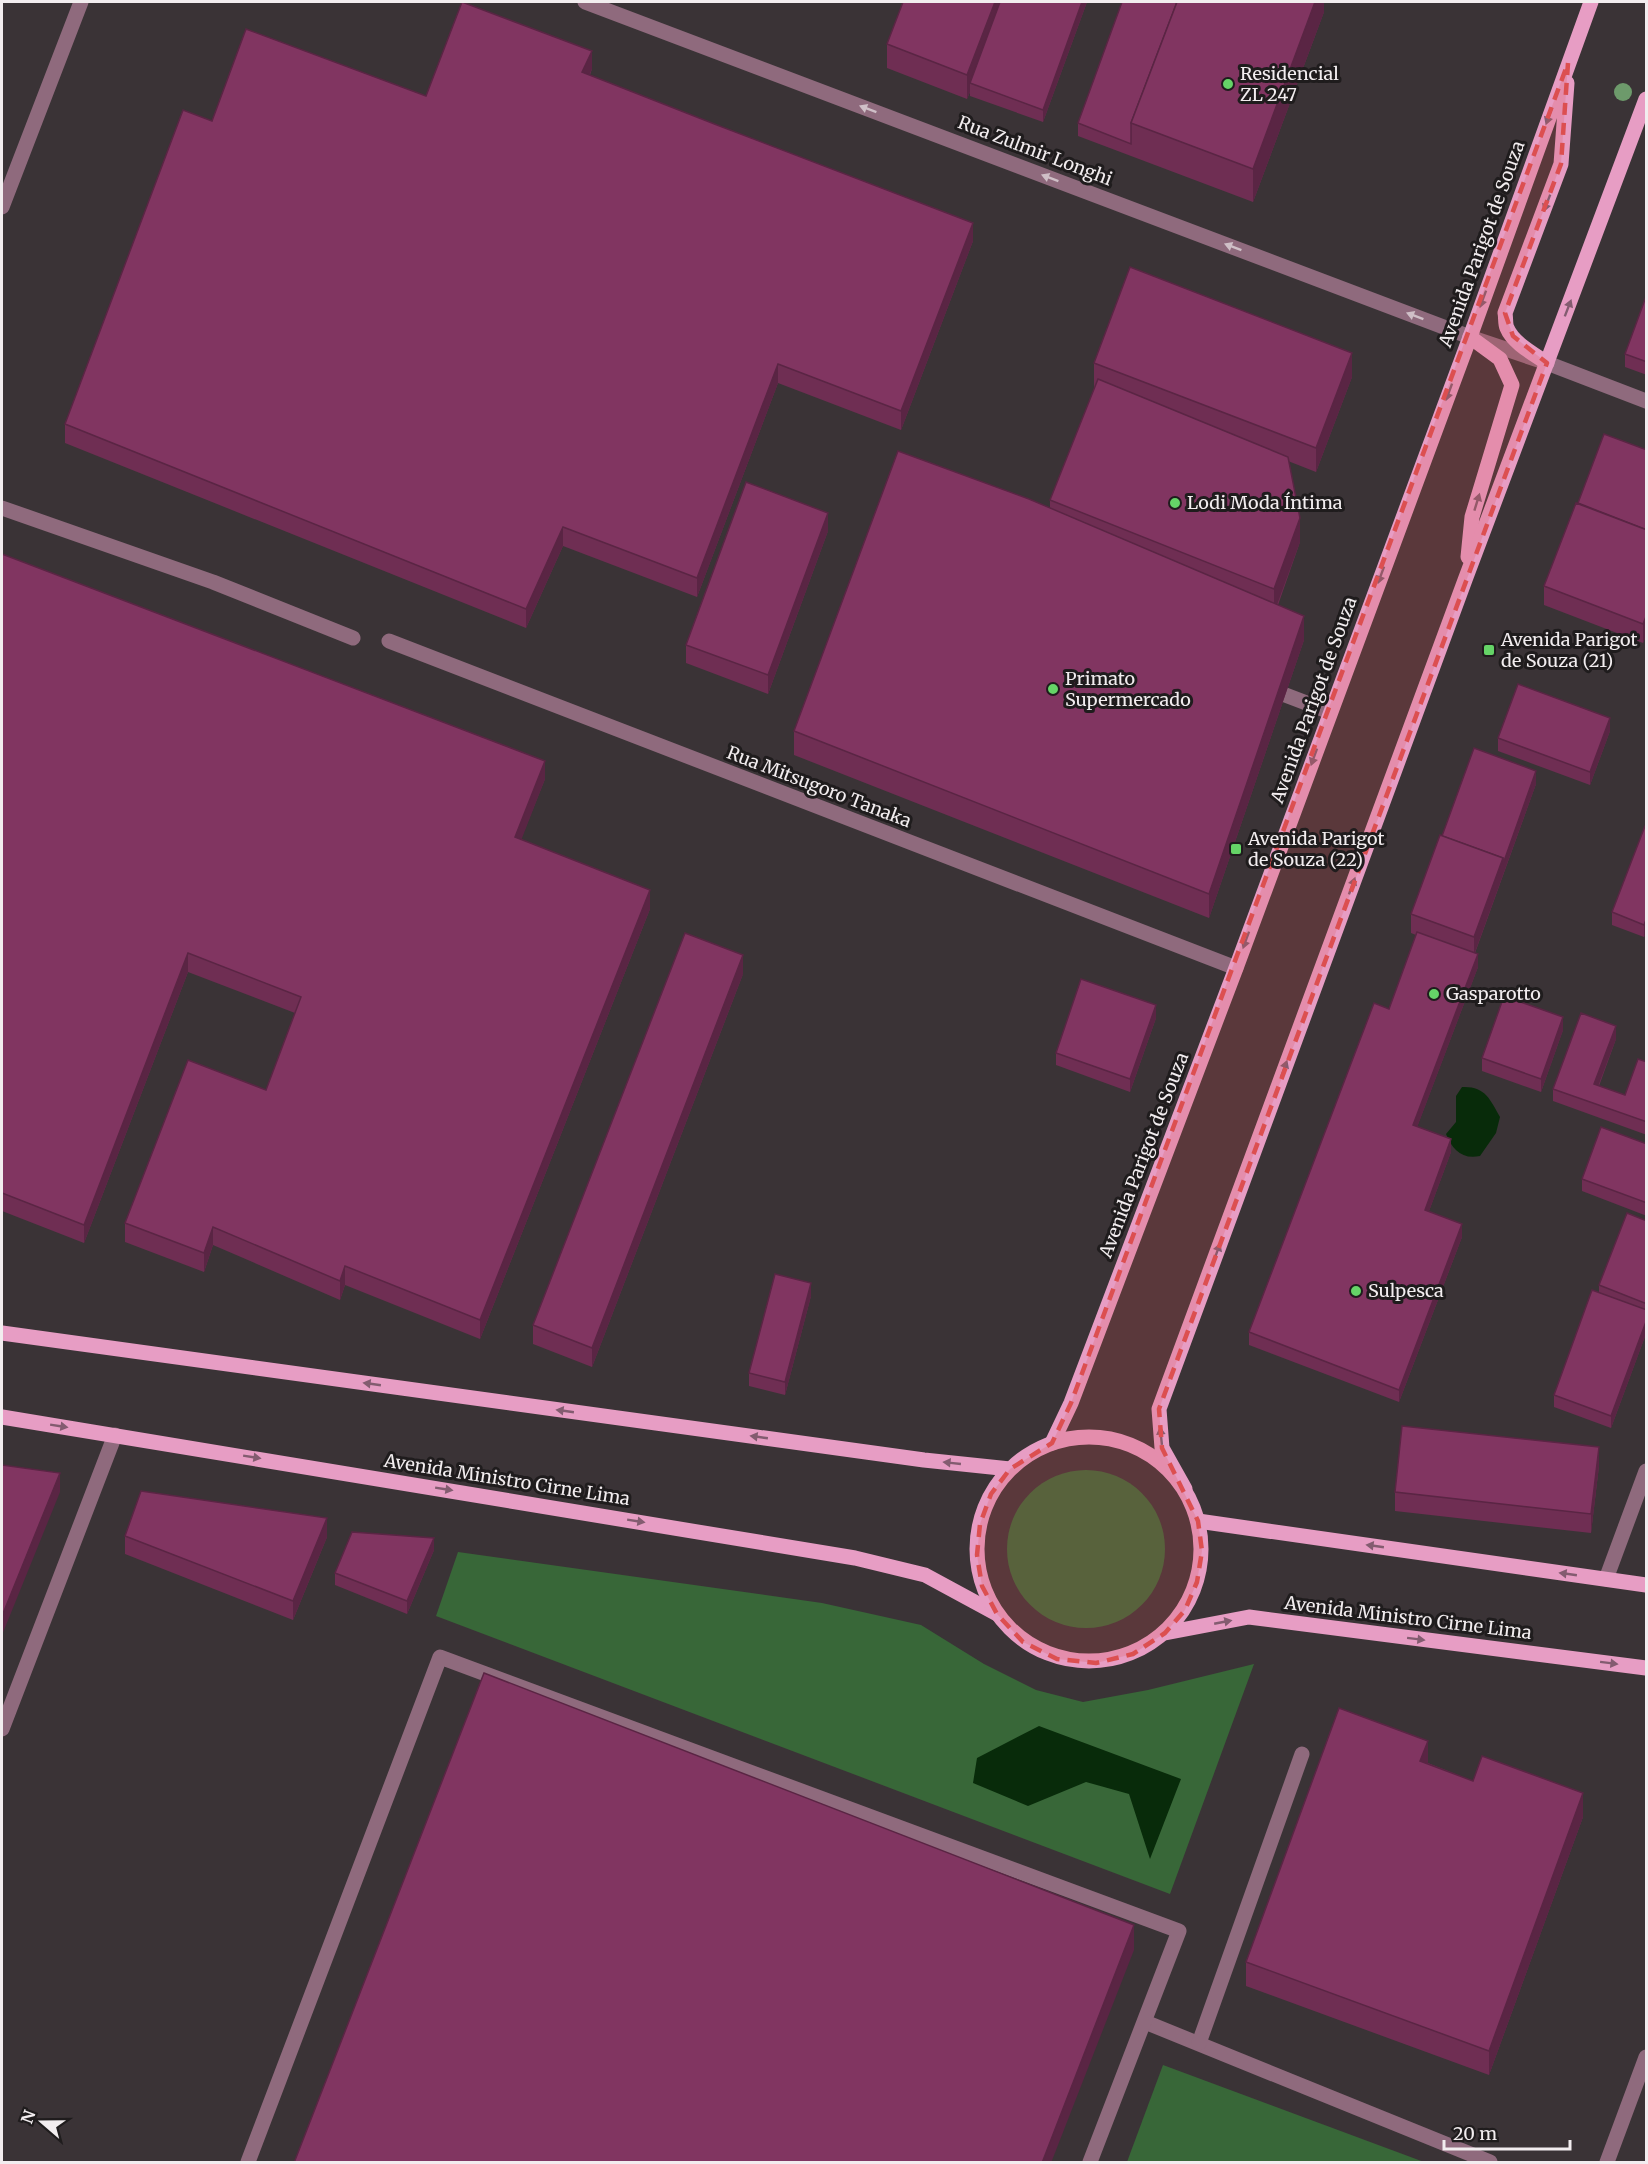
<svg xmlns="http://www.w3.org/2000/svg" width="1648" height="2164" font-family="Merriweather,serif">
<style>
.green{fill:#386738}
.water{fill:#082b0a}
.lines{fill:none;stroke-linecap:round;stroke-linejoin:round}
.service{stroke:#8f6a7d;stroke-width:15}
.minor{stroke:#8f6a7d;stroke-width:15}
.primary{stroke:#e79dc4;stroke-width:15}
.tree{fill:#6d9a6b}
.wall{fill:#6f2e53}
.shaded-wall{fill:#5a2544}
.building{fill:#813561;stroke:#5a2544;stroke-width:1.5}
.oneway{fill:#cfbfc7}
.oneway2{fill:#835c70}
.marked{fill:#dc4f50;fill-opacity:0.2;stroke:#dc4f50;stroke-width:4.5;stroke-dasharray:12 8;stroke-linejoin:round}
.poi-dot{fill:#65d467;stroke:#1f1c1d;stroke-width:2}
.labels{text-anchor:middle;stroke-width:6;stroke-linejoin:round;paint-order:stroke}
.poi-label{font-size:18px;fill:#f2edef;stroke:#1f1c1d;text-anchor:start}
.street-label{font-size:18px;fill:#f2edef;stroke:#1f1c1d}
</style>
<rect width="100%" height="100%" fill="#3a3336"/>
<g class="green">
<circle cx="1086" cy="1549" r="79"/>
<polygon points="458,1552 822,1603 921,1625 984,1664 1036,1690 1083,1702 1148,1690 1254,1664 1170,1894 436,1616"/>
<polygon points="1163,2065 1424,2162 1127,2162"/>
</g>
<g class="water">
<path d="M1462,1087C1485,1086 1490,1099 1500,1117L1496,1133L1480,1156C1462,1160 1452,1149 1446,1134L1456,1122V1096Z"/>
<polygon points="1039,1726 1181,1779 1150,1859 1129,1794 1086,1782 1028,1806 973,1783 977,1758"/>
</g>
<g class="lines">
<g class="service">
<polyline points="2,207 81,2"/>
<polyline points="2,508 213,582 353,638"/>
<polyline points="389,641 1236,968"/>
<polyline points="1267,688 1330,712"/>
<polyline points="1145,2022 1490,2162"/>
<polyline points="1199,2043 1302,1754"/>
<polyline points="248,2162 440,1657 1179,1931 1090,2162"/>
</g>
<g class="minor">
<polyline points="585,2 1470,337 1547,363 1646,401"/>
<polyline points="1606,1579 1646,1471"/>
<polyline points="2,1729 115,1435"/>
<polyline points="1607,2162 1646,2057"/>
</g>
<g class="primary">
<path d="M1547,363C1534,354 1513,343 1507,328C1505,324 1506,317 1505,313L1561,164L1567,83"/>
<polyline points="1468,557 1472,517 1512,385 1500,359 1470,337"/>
<polyline points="2,1333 924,1460 1010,1469"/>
<polyline points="2,1417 855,1558 925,1575 997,1614"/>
<circle cx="1089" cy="1549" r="112"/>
<polyline points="1052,1443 1071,1403 1236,968 1470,337 1591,2"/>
<polyline points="1185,1489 1162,1448 1159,1409 1465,580 1646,99"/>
<polyline points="1198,1521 1646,1585"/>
<polyline points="1165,1633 1249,1617 1646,1668"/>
</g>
</g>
<circle class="tree" cx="1623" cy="92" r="9"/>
<g class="wall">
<polygon points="903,2 1087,2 1043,122 970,96 970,92 967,99 887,68 887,44"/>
<polygon points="1324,2 1324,12 1253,202 1078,136 1078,123"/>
<polygon points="592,69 590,75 973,241 901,430 778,383 697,597 563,546 526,628 65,443 65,424 212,121 426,96"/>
<polygon points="1647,294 1647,375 1625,367 1625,354"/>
<polygon points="1094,363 1352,377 1316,472 1288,461 1300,542 1278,605 1304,640 1209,918 794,755 794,731 1050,508 1050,500 1095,387 1094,387"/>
<polygon points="1647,450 1647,633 1643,643 1544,605 1544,586 1578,503"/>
<polygon points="828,531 768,694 686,663 686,645"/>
<polygon points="2,554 545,779 521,839 650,909 480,1339 345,1285 340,1300 213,1245 204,1272 125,1242 125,1223 266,1090 295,1013 188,972 84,1243 2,1211"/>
<polygon points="1610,731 1590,785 1498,751 1498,738"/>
<polygon points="1536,784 1475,953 1478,967 1417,1127 1451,1152 1429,1211 1462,1237 1399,1402 1249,1345 1249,1332 1389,1009 1416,935 1411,933 1411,914 1442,836"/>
<polygon points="1647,826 1647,930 1644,937 1612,925 1612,912"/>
<polygon points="743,974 592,1367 533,1344 533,1325"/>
<polygon points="1156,1018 1130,1092 1056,1065 1056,1053"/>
<polygon points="1563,1030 1541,1092 1482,1071 1482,1058"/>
<polygon points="1616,1039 1599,1086 1625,1095 1647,1062 1647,1135 1553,1101 1553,1089"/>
<polygon points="1647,1144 1647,1216 1582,1191 1582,1179"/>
<polygon points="1647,1221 1647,1331 1611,1428 1554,1407 1554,1395 1599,1293 1599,1285"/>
<polygon points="811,1296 785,1395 749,1386 749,1373"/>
<polygon points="1599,1466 1591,1533 1395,1511 1395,1492"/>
<polygon points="125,1536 327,1537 293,1620 125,1554"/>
<polygon points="434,1550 407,1614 335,1585 335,1573"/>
<polygon points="1428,1763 1473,1781 1583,1817 1489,2075 1246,1986 1246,1962"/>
</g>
<g class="shaded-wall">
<polygon points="995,2 1004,2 970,83 970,92 967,99 967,75"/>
<polygon points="1082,2 1087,2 1043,122 1043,110"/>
<polygon points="1315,2 1324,2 1324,12 1253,202 1253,169"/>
<polygon points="592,51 592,69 582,90 582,72"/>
<polygon points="973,223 973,241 901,430 901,411"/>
<polygon points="1352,353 1352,377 1316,472 1316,448"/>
<polygon points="778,364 778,383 697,597 697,578"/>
<polygon points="828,513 828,531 768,694 768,675"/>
<polygon points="1300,518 1300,542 1274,613 1274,589"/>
<polygon points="563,527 563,546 526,628 526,609"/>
<polygon points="1647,614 1647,633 1643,643 1643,624"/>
<polygon points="1304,616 1304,640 1209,918 1209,894"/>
<polygon points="1610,718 1610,731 1590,785 1590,772"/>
<polygon points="545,761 545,779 515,856 515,837"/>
<polygon points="1536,771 1536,784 1474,955 1474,937 1503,858"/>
<polygon points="650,890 650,909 480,1339 480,1320"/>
<polygon points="1647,917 1647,930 1644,937 1644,925"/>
<polygon points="188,953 188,972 84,1243 84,1225"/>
<polygon points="1478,954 1478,967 1413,1138 1413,1125"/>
<polygon points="743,955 743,974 592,1367 592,1348"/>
<polygon points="1156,1005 1156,1018 1130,1092 1130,1079"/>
<polygon points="1563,1017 1563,1030 1541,1092 1541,1079"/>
<polygon points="1616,1026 1616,1039 1594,1097 1594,1084"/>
<polygon points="1451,1139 1451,1152 1425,1222 1425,1210"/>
<polygon points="1462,1224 1462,1237 1399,1402 1399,1390"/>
<polygon points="213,1227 213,1245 204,1272 204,1253"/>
<polygon points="345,1266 345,1285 340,1300 340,1281"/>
<polygon points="811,1283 811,1296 785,1395 785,1382"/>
<polygon points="1647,1319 1647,1331 1611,1428 1611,1416"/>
<polygon points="1599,1447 1599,1466 1591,1533 1591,1514"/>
<polygon points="60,1473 60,1492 2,1635 2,1616"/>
<polygon points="327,1518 327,1537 293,1620 293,1601"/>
<polygon points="434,1538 434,1550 407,1614 407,1601"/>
<polygon points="1428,1741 1428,1765 1420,1761"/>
<polygon points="1583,1793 1583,1817 1489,2075 1489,2051"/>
<polygon points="1134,1925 1134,1950 1051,2163 1042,2163"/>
</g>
<g class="building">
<polygon points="462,2 592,51 582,72 717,125 973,223 901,411 778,364 697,578 563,527 526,609 65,424 183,110 212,121 246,29 426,96"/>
<polygon points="903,2 995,2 967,75 887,44"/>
<polygon points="1000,2 1082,2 1043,110 970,83"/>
<polygon points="1122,2 1177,2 1131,123 1131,144 1078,123"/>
<polygon points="1177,2 1315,2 1253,169 1131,123"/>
<polygon points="1130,267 1352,353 1316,448 1094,363"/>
<polygon points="1647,294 1647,362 1625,354"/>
<polygon points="1098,379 1288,457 1300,518 1274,589 1050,500"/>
<polygon points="1604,434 1647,450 1647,530 1578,503"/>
<polygon points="898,451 1029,499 1304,616 1209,894 794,731"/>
<polygon points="746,482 828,513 768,675 686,645"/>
<polygon points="1576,503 1647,530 1647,614 1643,624 1544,586"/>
<polygon points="2,554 545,761 515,837 650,890 480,1320 345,1266 340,1281 213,1227 204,1253 125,1223 188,1060 266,1090 301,997 188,953 84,1225 2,1193"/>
<polygon points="1518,684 1610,718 1590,772 1498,738"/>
<polygon points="1474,748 1536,771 1503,864 1503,858 1442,836"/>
<polygon points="1645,826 1647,826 1647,917 1644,925 1612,912"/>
<polygon points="1440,835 1503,858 1474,937 1411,914"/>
<polygon points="1417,932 1478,954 1413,1125 1451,1139 1425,1210 1462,1224 1399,1390 1249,1332 1374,1003 1389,1009"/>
<polygon points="685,933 743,955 592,1348 533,1325"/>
<polygon points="1081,979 1156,1005 1130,1079 1056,1053"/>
<polygon points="1504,996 1563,1017 1541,1079 1482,1058"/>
<polygon points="1581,1013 1616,1026 1594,1084 1625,1095 1638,1059 1647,1062 1647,1122 1553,1089"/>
<polygon points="1601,1127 1647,1144 1647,1203 1582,1179"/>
<polygon points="1627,1213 1647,1221 1647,1304 1599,1285"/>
<polygon points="775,1274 811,1283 785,1382 749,1373"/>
<polygon points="1592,1290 1647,1310 1647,1319 1611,1416 1554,1395"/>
<polygon points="1402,1426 1599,1447 1591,1514 1395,1492"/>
<polygon points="2,1465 60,1473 2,1616"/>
<polygon points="141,1491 327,1518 293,1601 125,1536"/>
<polygon points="352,1532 434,1538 407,1601 335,1573"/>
<polygon points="484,1673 1134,1925 1042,2163 294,2163"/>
<polygon points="1339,1708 1428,1741 1420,1761 1473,1781 1482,1756 1583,1793 1489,2051 1246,1962"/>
</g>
<defs><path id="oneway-solid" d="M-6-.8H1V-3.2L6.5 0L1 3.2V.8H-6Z" transform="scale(1.5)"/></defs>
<g class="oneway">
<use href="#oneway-solid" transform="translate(868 109) rotate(-159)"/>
<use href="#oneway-solid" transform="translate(1050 178) rotate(-159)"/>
<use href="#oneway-solid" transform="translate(1233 247) rotate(-159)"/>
<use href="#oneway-solid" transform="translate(1415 316) rotate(-159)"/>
</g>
<g class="oneway2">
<use href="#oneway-solid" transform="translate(1549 116) rotate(110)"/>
<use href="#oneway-solid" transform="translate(1547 203) rotate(111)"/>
<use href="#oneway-solid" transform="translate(1483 299) rotate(110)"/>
<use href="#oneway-solid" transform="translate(1568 308) rotate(-69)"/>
<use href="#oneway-solid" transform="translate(1449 392) rotate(110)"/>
<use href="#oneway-solid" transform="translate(1477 502) rotate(-73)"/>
<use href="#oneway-solid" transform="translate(1381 575) rotate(110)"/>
<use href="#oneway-solid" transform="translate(1314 757) rotate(110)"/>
<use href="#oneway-solid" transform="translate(1352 886) rotate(-70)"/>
<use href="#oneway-solid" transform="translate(1246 940) rotate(110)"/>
<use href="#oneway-solid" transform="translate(1284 1069) rotate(-70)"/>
<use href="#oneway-solid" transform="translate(1217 1252) rotate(-70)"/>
<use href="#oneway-solid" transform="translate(372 1384) rotate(-172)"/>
<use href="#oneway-solid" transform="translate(565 1411) rotate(-172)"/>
<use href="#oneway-solid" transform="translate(59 1426) rotate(9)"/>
<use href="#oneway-solid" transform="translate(1161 1436) rotate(-96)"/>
<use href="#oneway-solid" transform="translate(759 1437) rotate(-172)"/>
<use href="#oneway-solid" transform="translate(252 1457) rotate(9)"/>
<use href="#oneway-solid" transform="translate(952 1463) rotate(-174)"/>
<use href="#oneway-solid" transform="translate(444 1489) rotate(9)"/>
<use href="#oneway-solid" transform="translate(636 1521) rotate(9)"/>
<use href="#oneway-solid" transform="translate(1375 1546) rotate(-172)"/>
<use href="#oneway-solid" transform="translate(1568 1574) rotate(-172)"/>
<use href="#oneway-solid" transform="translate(1223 1622) rotate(-11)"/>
<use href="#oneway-solid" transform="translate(1416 1639) rotate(7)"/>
<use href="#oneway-solid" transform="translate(1609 1663) rotate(7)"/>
</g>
<path class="marked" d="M1568,63L1561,164L1505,313L1513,336L1547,363L1159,1409L1162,1448L1198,1521L1202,1551L1197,1582L1185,1610L1165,1633L1133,1654L1096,1663L1057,1659L1023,1642L997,1614L982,1586L977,1555L980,1524L991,1494L1010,1469L1052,1443L1071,1403Z"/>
<g class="poi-dot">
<circle cx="1228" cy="84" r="6"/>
<circle cx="1175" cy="503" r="6"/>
<rect x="1483" y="644" width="12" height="12" rx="3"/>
<circle cx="1053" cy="689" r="6"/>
<rect x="1230" y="843" width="12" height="12" rx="3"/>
<circle cx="1434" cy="994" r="6"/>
<circle cx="1356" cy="1291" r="6"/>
</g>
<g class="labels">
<g class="poi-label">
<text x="1240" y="80">Residencial<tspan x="1240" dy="21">ZL 247</tspan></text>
<text x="1187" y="509">Lodi Moda Íntima</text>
<text x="1501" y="646">Avenida Parigot<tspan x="1501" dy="21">de Souza (21)</tspan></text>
<text x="1065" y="685">Primato<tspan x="1065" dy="21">Supermercado</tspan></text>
<text x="1248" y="845">Avenida Parigot<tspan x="1248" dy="21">de Souza (22)</tspan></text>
<text x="1446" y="1000">Gasparotto</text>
<text x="1368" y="1297">Sulpesca</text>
</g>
<g class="street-label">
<text transform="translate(1035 151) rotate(21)" y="6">Rua Zulmir Longhi</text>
<text transform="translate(1482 244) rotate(-70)" y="6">Avenida Parigot de Souza</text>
<text transform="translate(1314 700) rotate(-70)" y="6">Avenida Parigot de Souza</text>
<text transform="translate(819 787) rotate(21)" y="6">Rua Mitsugoro Tanaka</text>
<text transform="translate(1144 1155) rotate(-69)" y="6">Avenida Parigot de Souza</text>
<text transform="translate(507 1480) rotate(9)" y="6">Avenida Ministro Cirne Lima</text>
<text transform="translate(1408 1618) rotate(7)" y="6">Avenida Ministro Cirne Lima</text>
</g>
</g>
<rect width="1648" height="2164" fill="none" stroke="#f2edef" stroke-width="6"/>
<g transform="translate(42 2122) rotate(290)" stroke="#1f1c1d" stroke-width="4.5" paint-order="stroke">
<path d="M0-4.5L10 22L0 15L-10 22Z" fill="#f2edef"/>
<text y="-9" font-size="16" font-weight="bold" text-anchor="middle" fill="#f2edef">N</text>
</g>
<path d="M1444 2140v9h126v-9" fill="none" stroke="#f2edef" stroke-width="3"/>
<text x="1453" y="2140" font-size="18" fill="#f2edef" stroke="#1f1c1d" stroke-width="4.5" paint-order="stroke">20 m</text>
</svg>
